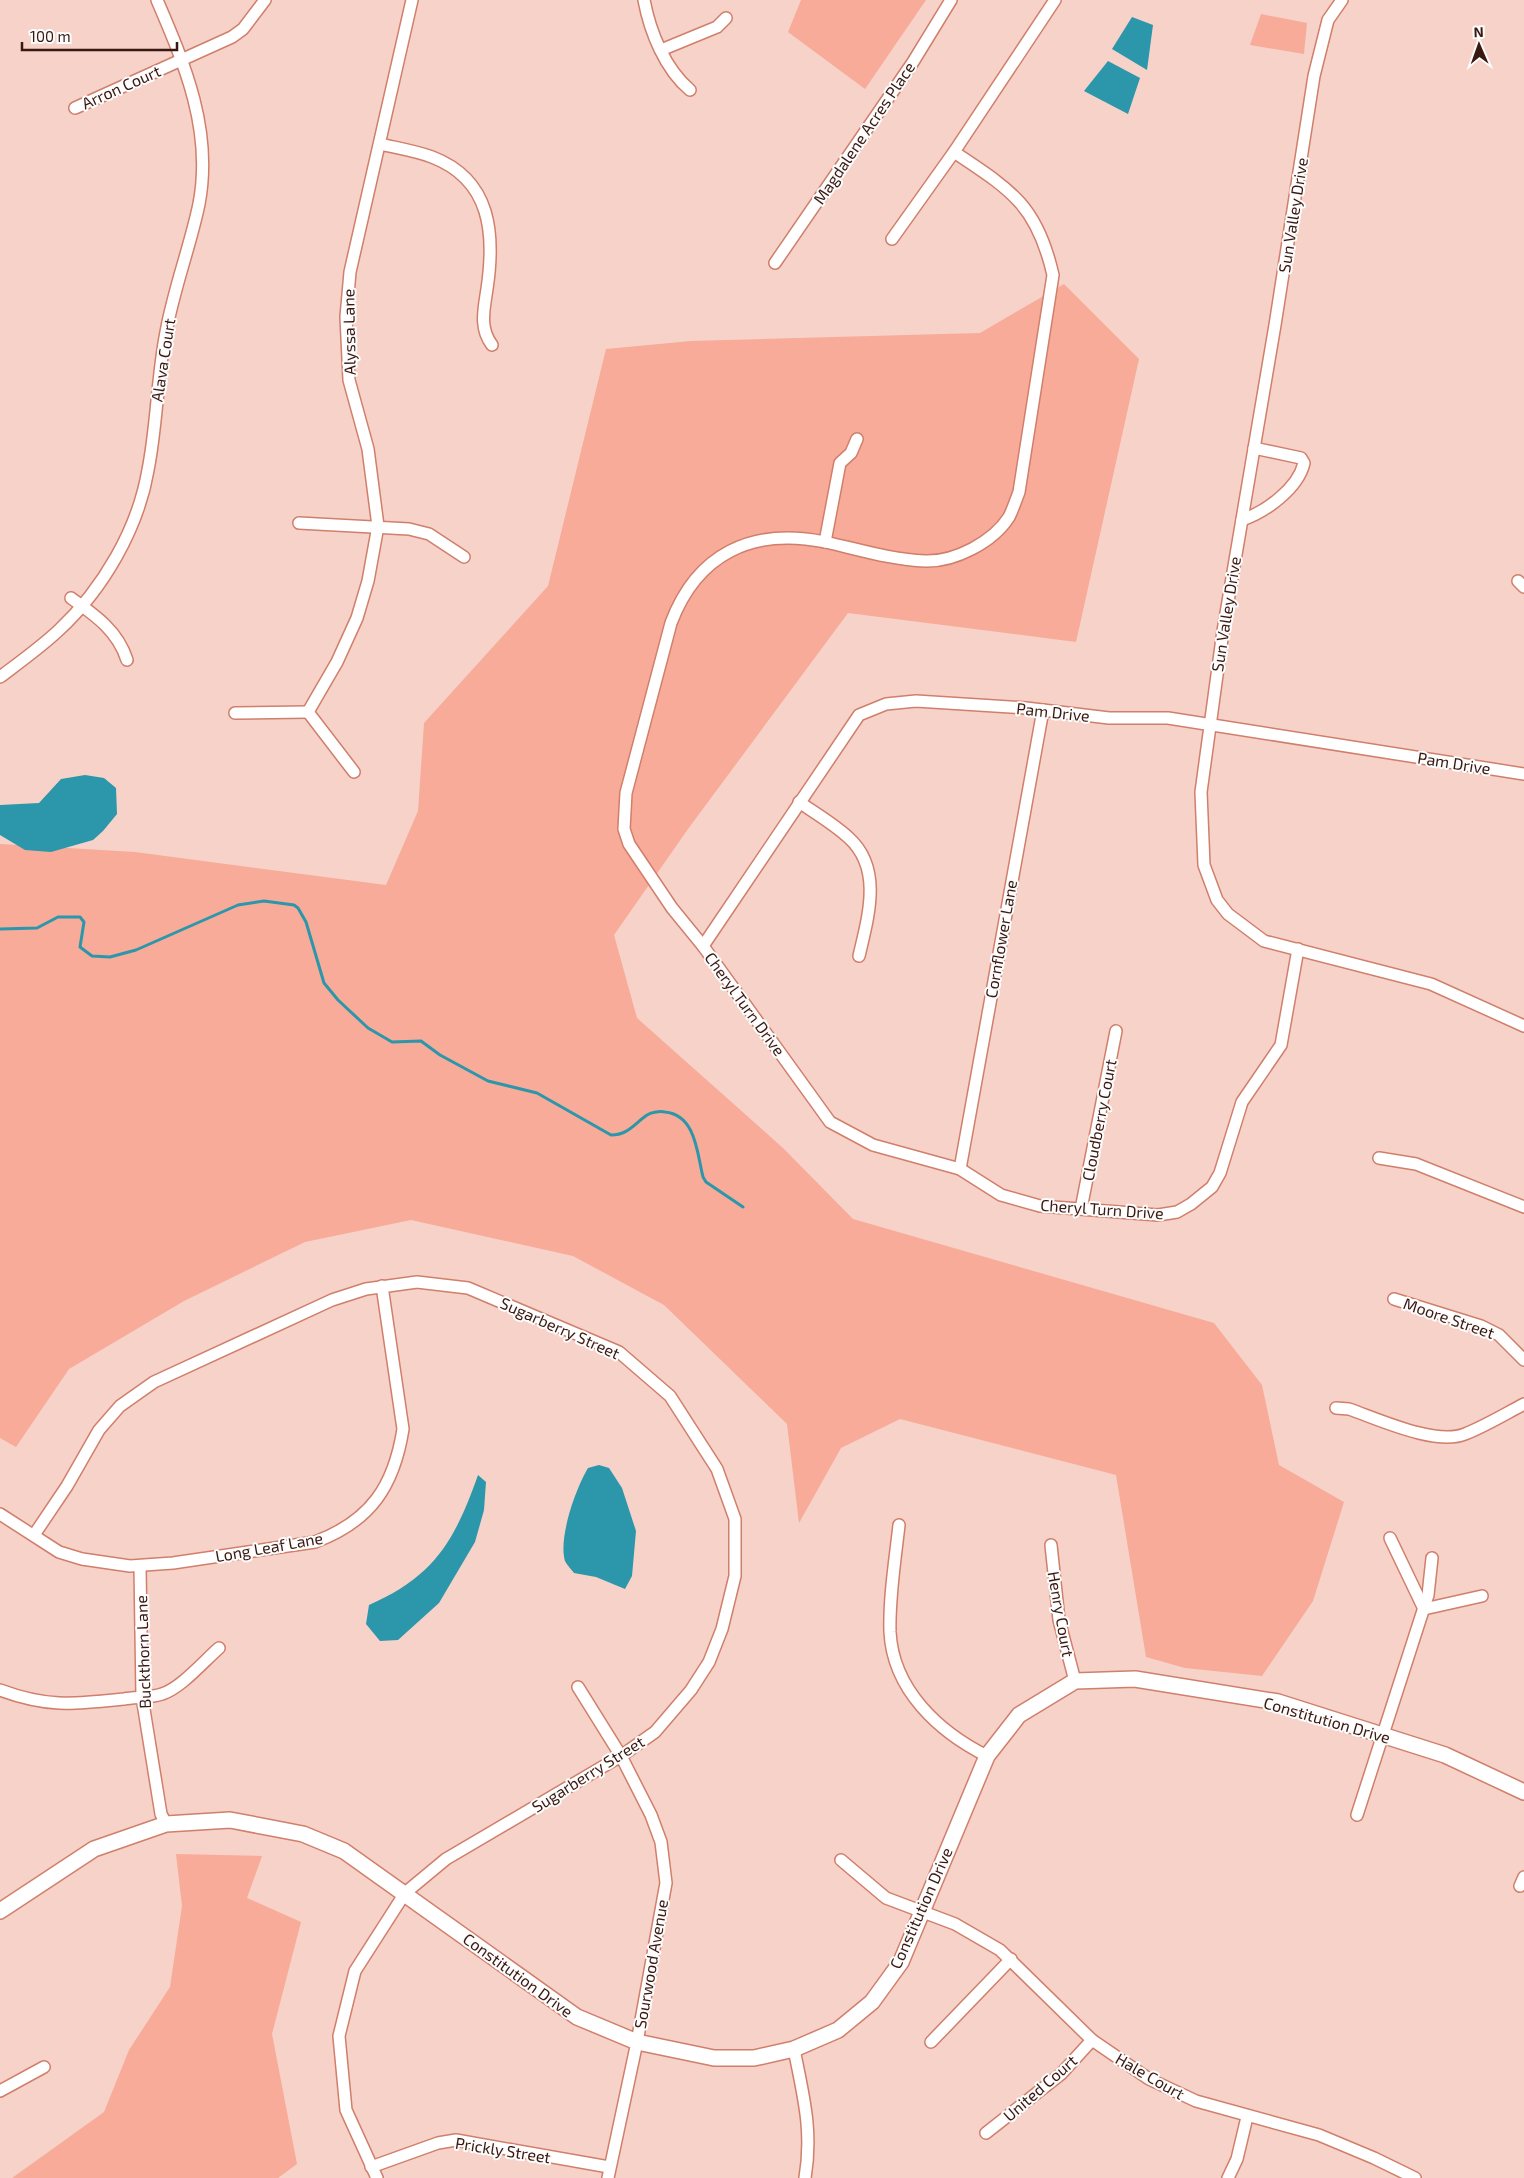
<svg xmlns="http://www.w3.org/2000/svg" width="1524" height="2178" font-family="'Exo 2',sans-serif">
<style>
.green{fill:#f8ab98}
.water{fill:#2c96ab}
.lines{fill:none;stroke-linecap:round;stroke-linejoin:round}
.stream{stroke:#2c96ab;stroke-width:3}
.minor-casing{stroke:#d07f6b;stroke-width:14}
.tertiary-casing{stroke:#d07f6b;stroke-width:18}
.minor{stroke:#fff;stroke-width:11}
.tertiary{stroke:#fff;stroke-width:15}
.labels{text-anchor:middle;stroke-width:4;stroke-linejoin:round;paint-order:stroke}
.street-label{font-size:16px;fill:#381810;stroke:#fcfcfc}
</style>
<rect width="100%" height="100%" fill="#f6d2c9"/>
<g class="green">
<polygon points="801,0 926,0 865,89 788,32"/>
<polygon points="1261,14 1307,23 1304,54 1250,45"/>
<polygon points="1064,284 1139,359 1076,642 848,613 688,829 614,935 637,1018 783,1148 853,1219 1214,1323 1262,1385 1279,1465 1344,1502 1313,1601 1262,1676 1185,1668 1146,1657 1116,1475 900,1419 841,1448 799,1523 787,1424 664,1305 573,1256 411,1220 305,1242 184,1301 69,1369 16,1447 0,1438 0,844 135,852 386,885 418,811 424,723 548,586 606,349 691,341 980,333"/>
<polygon points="176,1854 262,1856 247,1898 301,1922 272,2034 297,2164 278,2178 12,2178 104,2112 129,2050 170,1987 182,1906"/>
</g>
<g class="water">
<polygon points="1132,17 1153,25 1147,70 1112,49"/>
<polygon points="1108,61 1140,78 1128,114 1084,91"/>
<polygon points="85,775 104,778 116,788 117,814 103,831 93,840 51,852 25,850 0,835 0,805 39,803 61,779"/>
<path d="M599,1465L609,1468L622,1488L636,1531L632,1576L625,1589L596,1577L574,1573C572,1570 567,1565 565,1561C558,1538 576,1488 588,1468Z"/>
<path d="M478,1475L486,1482L484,1510L475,1542L439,1603L398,1640L380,1641L366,1624L369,1605C435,1576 455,1540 478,1475Z"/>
</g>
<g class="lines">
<path class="stream" d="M0,929L37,928L58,917H80L84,922L80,947L92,956L110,957L136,950L238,905L264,901L294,905L298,908L306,922L324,983L338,1000L368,1028L392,1042L421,1041L440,1055L488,1081L537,1093L611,1135C628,1135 634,1124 647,1115C652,1112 660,1111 665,1112C696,1115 697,1153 703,1177L706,1182L743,1207"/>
<g class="minor-casing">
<g id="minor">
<path d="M644,0C650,32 665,69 690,90"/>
<polyline points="1342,0 1328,20 1314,76 1275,325 1223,631 1201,792 1204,865 1217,900 1228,914 1264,941 1431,984 1524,1026"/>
<polyline points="661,50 717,27 726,18"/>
<polyline points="75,108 232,37 243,29 265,0"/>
<path d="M380,144C397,148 416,151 432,157C492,180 495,235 487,289C484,309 479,328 492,345"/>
<path d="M954,152C1011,190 1037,205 1053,275L1019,492C1016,500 1013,509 1009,517C993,542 955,562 925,561C892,560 857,549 825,542C752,527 697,554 671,623L626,793L624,829L629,844L672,908L703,946L830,1122L873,1145L960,1169L1001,1195L1040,1206L1158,1215L1177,1212L1191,1204L1212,1187L1220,1173L1242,1102L1281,1045L1298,949"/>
<polyline points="892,239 954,152 1055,0"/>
<polyline points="775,263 913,62 951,0"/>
<path d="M1242,520C1265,512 1298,489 1304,463L1301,458L1254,448"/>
<polyline points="299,523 409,529 429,534 464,557"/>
<polyline points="825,542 840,463 851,453 857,439"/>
<polyline points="1518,581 1524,587"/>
<path d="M71,598C95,615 118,631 127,660"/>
<path d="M0,677C20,662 41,647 59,630C103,589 138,529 148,470C157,425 157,377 166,332C174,288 190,247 199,204C213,131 185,65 157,0"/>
<polyline points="308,712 337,662 357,618 368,581 378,526 368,449 349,380 346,317 350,272 412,0"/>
<polyline points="308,712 354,772"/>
<polyline points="235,713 308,712"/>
<path d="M799,802C815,813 834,824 849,838C883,869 868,917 859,956"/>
<polyline points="703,946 859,715 886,704 916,701 1026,708 1109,718 1168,718 1524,774"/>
<polyline points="1379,1158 1416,1164 1524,1207"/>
<polyline points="960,1169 1043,710"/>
<polyline points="1081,1209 1116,1031"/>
<polyline points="1394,1299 1481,1326 1499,1335 1524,1360"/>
<path d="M1336,1408L1349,1409C1378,1419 1436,1446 1465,1434C1485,1426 1505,1414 1524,1404"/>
<path d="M0,1514L59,1552L82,1559L130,1566L173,1563L315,1542C371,1521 394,1486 403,1429L382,1286"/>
<path d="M899,1525C895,1561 889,1597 890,1632C893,1690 939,1732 987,1756"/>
<polyline points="34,1535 67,1486 99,1430 120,1406 154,1382 332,1300 366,1289 417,1282 468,1288 619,1352 670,1396 717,1469 735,1519 735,1576 722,1629 709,1662 691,1690 655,1732 621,1756 446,1859 405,1893 355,1971 339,2036 346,2110 377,2178"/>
<polyline points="1390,1538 1424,1609"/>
<polyline points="1051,1545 1059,1620 1075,1681"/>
<polyline points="140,1567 142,1697 161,1814 166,1824"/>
<polyline points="1424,1609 1482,1596"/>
<polyline points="578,1687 621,1756 651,1815 661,1842 666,1883 637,2042 608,2178"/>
<path d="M0,1690C48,1708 75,1704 124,1699C136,1697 151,1698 162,1694C181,1688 204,1661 219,1648"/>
<polyline points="1357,1815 1428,1595 1432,1558"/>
<polyline points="841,1860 886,1898 955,1924 1000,1950 1092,2040 1149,2079 1196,2101 1319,2135 1374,2158 1415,2178"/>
<polyline points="1520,1886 1524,1877"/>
<polyline points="931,2042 1011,1959"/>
<path d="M794,2049C803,2095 813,2130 805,2178"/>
<polyline points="0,2091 44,2067"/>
<polyline points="986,2133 1061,2074 1092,2040"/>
<polyline points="371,2167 438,2143 456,2140 609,2167"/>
<polyline points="1228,2178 1237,2159 1247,2117"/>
</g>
</g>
<g class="tertiary-casing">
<polyline id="tertiary" points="0,1911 94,1849 166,1824 230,1820 303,1834 344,1851 577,2017 637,2042 714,2058 754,2058 794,2049 838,2030 872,2002 901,1962 987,1756 1019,1715 1075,1681 1135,1679 1278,1702 1445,1755 1524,1792"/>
</g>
<use href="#minor" class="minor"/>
<use href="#tertiary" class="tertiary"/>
</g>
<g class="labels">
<g class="street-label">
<text transform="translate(121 87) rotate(-24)" y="6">Arron Court</text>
<text transform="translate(864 133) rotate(-56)" y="6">Magdalene Acres Place</text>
<text transform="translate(1293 215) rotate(-81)" y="6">Sun Valley Drive</text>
<text transform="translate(349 332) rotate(-91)" y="6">Alyssa Lane</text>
<text transform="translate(163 360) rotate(-81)" y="6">Alava Court</text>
<text transform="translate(1226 614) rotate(-81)" y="6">Sun Valley Drive</text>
<text transform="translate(1053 712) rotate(6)" y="6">Pam Drive</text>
<text transform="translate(1454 763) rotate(9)" y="6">Pam Drive</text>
<text transform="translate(1001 939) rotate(-80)" y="6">Cornflower Lane</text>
<text transform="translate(745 1004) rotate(54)" y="6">Cheryl Turn Drive</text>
<text transform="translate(1099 1120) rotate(-79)" y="6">Cloudberry Court</text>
<text transform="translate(1102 1209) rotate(4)" y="6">Cheryl Turn Drive</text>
<text transform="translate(1449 1318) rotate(19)" y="6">Moore Street</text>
<text transform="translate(560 1328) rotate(24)" y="6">Sugarberry Street</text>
<text transform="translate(269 1547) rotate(-10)" y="6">Long Leaf Lane</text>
<text transform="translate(1061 1614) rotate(80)" y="6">Henry Court</text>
<text transform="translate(143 1652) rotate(-92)" y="6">Buckthorn Lane</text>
<text transform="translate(1327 1720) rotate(16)" y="6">Constitution Drive</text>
<text transform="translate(588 1774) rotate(-32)" y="6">Sugarberry Street</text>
<text transform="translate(921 1908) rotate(-66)" y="6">Constitution Drive</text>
<text transform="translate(651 1964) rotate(-80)" y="6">Sourwood Avenue</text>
<text transform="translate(518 1975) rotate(36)" y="6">Constitution Drive</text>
<text transform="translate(1150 2076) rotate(30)" y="6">Hale Court</text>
<text transform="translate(1040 2088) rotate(-41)" y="6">United Court</text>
<text transform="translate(503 2150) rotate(9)" y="6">Prickly Street</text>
</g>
</g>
<g transform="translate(1479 45) rotate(358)" stroke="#fcfcfc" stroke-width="4" paint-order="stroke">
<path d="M0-4L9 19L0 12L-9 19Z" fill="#381810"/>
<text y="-8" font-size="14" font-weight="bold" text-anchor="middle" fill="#381810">N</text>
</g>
<path d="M22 42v8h155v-8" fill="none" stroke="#381810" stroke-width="2.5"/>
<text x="30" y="42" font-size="15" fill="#381810" stroke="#fcfcfc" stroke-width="4" paint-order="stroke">100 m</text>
</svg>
